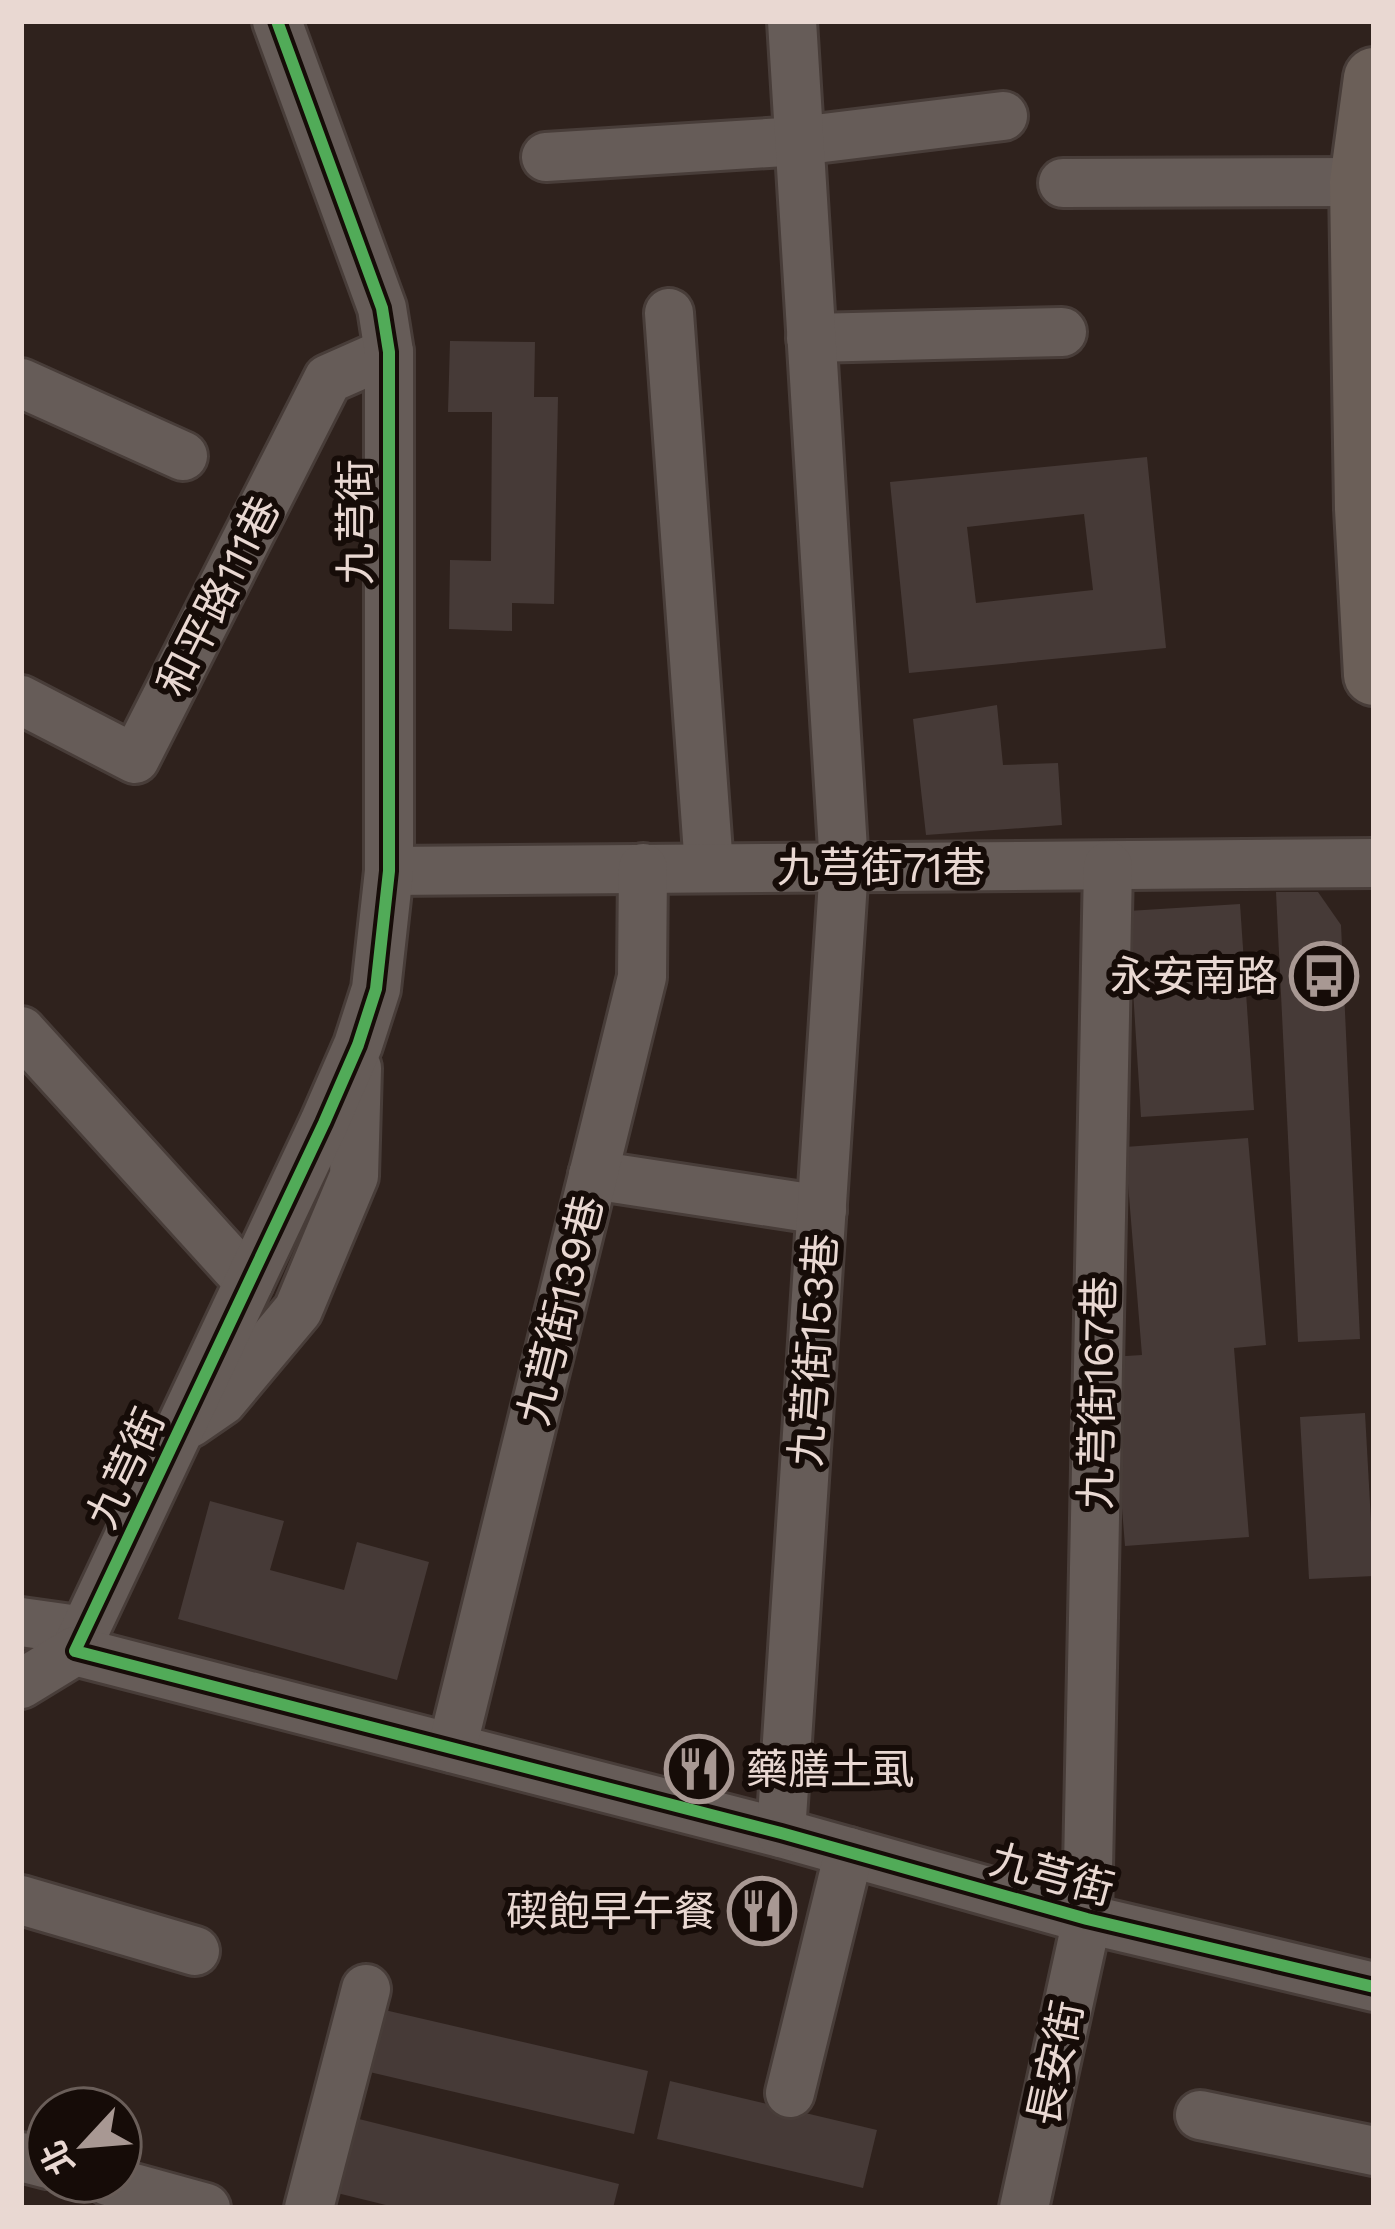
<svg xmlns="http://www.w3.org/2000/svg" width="1395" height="2229" font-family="'Work Sans','Noto Sans TC',sans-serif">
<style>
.building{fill:#463a37;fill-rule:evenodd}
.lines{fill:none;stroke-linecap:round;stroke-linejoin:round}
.minor-casing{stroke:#483d39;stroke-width:54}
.major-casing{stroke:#483d39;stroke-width:66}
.minor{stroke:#665c58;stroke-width:48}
.major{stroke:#6b5f58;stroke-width:60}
.cycleway-casing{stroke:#160c08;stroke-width:20}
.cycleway{stroke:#51ab58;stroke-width:12}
.labels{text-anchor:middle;stroke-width:12;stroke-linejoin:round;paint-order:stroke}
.street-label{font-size:42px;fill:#e9d8d2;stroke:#160c08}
.poi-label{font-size:42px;fill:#e9d8d2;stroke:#160c08;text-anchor:end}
</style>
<rect width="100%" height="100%" fill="#2f221d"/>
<g class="building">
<polygon points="450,341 535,342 534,397 558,397 554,604 512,603 512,631 449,629 450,560 491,561 492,412 448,412"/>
<path d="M1147,457L1166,648L909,673L890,482ZM1084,514L1093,590L976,603L967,527Z"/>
<polygon points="997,705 1003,765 1058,763 1062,825 926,835 913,719"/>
<polygon points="1276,892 1318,892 1341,925 1360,1339 1298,1342"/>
<polygon points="1240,904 1254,1110 1141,1117 1128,911"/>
<polygon points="1248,1138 1266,1345 1234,1348 1249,1537 1125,1546 1110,1357 1142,1355 1125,1147"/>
<polygon points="1365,1413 1374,1576 1309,1579 1300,1417"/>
<polygon points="210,1501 284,1521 270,1570 344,1590 357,1542 429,1562 397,1680 178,1619"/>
<polygon points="376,2008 648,2071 634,2134 361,2070"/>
<polygon points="670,2081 877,2130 863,2188 657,2139"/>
<polygon points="355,2118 619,2184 613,2208 398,2208 337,2193"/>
</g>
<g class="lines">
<g class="minor-casing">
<g id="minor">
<polyline points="546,157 799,141 1003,116"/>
<polyline points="1063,183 1360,182"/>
<polyline points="669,313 709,867"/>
<polyline points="811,338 1062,332"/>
<polyline points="21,383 183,456"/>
<polyline points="21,700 135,759 328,379 389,352"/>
<polyline points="389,871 1374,863"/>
<polyline points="21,1031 249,1282"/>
<polyline points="593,1175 822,1210"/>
<polyline points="190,1423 222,1401 298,1310 354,1176 357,1068"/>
<polyline points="21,1622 85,1631"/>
<polyline points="75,1651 324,1123 358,1045 376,989 389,871 389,352 382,308 277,21"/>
<polyline points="75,1651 781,1833 1087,1919 1374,1987"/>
<polyline points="21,1684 75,1651"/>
<polyline points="452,1748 642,977 643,868"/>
<polyline points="781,1833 844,866 792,21"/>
<polyline points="21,1900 195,1951"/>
<polyline points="790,2093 849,1852"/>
<polyline points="1200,2115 1374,2151"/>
<polyline points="21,2157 48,2164"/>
<polyline points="108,2181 206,2208"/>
<polyline points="309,2208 366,1989"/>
<polyline points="1024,2208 1087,1919 1108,866"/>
</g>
</g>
<g class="major-casing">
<polyline id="major" points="1374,78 1360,182 1365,509 1374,675"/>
</g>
<use href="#minor" class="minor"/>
<use href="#major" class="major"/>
<g class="cycleway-casing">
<polyline id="cycleway" points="277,21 382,308 389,352 389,871 376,989 358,1045 324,1123 75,1651 781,1833 1087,1919 1374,1987"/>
</g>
<use href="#cycleway" class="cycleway"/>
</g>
<defs>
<g id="bus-ring" transform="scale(3.45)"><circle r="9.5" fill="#160c08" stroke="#a89893" stroke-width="1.5"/><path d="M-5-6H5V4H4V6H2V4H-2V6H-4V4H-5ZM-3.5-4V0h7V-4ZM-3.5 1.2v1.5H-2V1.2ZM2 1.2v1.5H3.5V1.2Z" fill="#a89893"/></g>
<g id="restaurant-ring" transform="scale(3.45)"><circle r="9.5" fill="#160c08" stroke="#a89893" stroke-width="1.5"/><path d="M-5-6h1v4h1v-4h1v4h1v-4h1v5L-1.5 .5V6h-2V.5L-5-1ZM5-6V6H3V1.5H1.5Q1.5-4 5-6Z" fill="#a89893"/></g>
</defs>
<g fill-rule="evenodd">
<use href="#bus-ring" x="1324" y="976"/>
<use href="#restaurant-ring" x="699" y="1769"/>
<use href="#restaurant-ring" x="762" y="1911"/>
</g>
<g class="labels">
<g class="street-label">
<text transform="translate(355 522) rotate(-90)" y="15">九芎街</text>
<text transform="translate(218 596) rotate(-63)" y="15">和平路111巷</text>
<text x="881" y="882">九芎街71巷</text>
<text transform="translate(560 1310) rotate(-76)" y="15">九芎街139巷</text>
<text transform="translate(813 1350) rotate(-86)" y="15">九芎街153巷</text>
<text transform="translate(1097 1393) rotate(-89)" y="15">九芎街167巷</text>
<text transform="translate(125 1468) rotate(-65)" y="15">九芎街</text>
<text transform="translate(1052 1874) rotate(15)" y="15">九芎街</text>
<text transform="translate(1055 2063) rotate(-78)" y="15">長安街</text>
</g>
<g class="poi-label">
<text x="1278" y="991">永安南路</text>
<text x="746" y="1784" text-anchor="start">藥膳土虱</text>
<text x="716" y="1926">碶飽早午餐</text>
</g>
</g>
<rect width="1395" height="2229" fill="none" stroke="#e9d8d2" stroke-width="48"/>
<g transform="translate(84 2145) rotate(244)"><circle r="57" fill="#160c08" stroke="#6a5e59" stroke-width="3"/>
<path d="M0-9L21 45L0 30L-21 45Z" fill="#a89893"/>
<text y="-18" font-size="33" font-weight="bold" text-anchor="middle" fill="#e9d8d2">北</text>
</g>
</svg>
